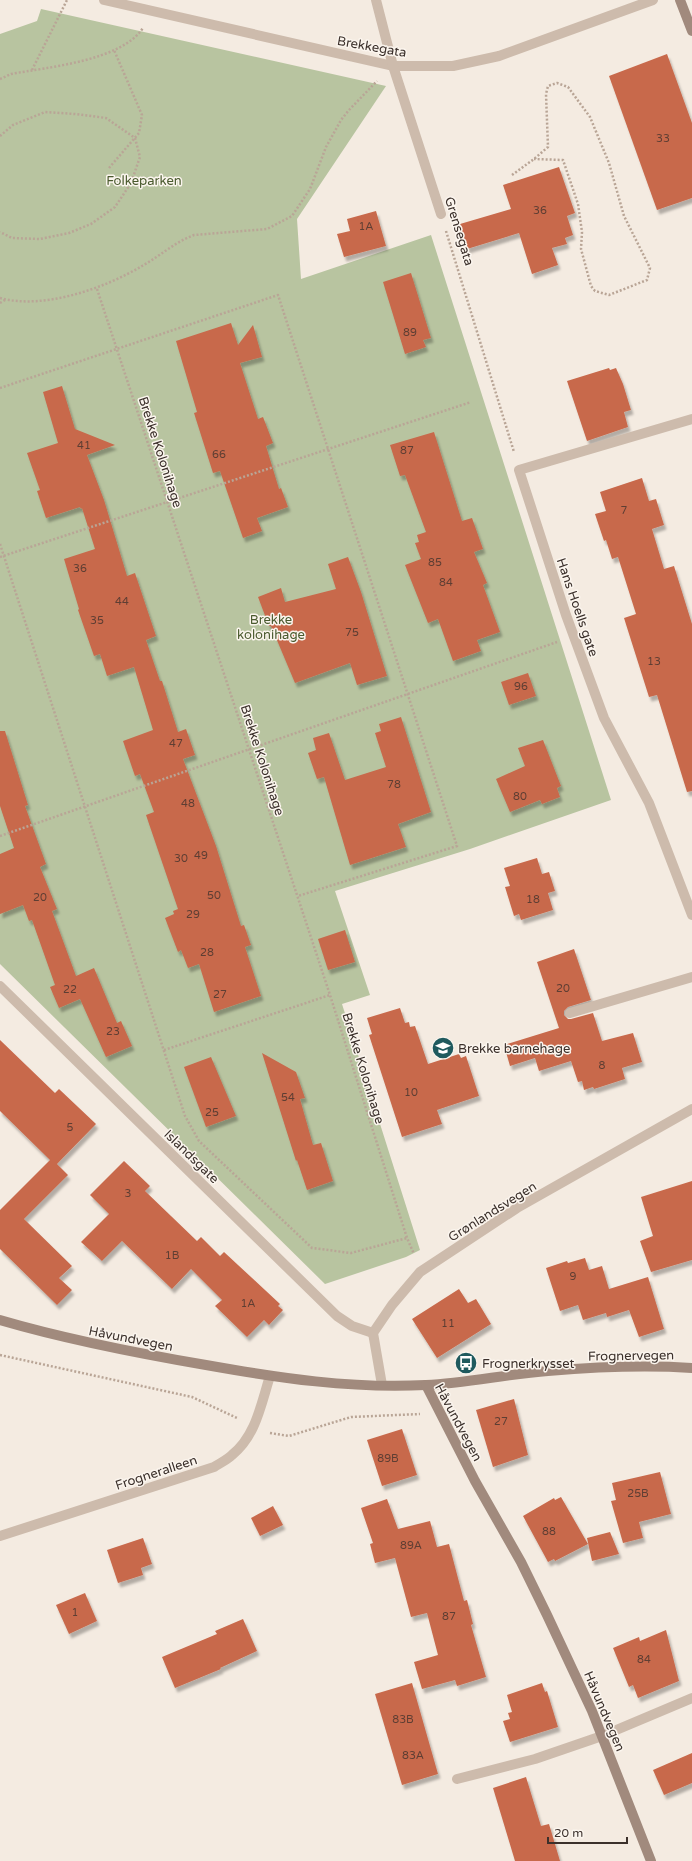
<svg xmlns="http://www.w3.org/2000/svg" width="692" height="1861" font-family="'Varela Round',sans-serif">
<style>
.green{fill:#b8c4a0}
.building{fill:#c8694b;filter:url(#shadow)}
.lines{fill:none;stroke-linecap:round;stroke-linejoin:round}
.path{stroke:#b9a596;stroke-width:2.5;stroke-dasharray:2 2;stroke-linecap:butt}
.lane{stroke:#cdbbac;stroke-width:10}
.street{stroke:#cdbbac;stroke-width:10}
.secondary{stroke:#a18a7d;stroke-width:10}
.labels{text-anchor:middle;stroke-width:3;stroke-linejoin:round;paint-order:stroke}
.number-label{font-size:11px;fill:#5e3e33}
.street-label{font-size:13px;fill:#3b302b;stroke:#fbf5ee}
.park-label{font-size:13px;fill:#4a5a2e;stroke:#fbf5ee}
.poi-label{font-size:13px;fill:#3b302b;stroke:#fbf5ee;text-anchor:start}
</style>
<defs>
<filter id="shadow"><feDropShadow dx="2.5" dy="4.5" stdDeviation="1" flood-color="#0004"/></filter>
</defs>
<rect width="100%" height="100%" fill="#f4ebe1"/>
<polygon class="green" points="41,9 386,86 297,219 301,279 431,235 611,800 470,849 335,891 370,995 342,1004 420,1250 406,1257 325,1284 0,964 0,34 37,21"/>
<g class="building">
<polygon points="667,54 692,123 692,198 657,210 609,76"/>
<polygon points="559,167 575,213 567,216 573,235 565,238 567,244 552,248 558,265 532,274 519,233 467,249 460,224 511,209 503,185"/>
<polygon points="376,211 386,246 344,257 337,234 350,231 347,219"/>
<polygon points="411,273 431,338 423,340 426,347 405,354 383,282"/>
<polygon points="231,323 238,345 253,325 262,357 240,363 258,419 263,417 273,443 266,446 279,489 281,488 288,507 257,518 262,531 243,538 220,471 213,473 194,413 197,412 176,341"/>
<polygon points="609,368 610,370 616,368 623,384 631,410 624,412 628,427 587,441 567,381"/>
<polygon points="62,386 75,429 115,445 87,455 104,500 127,576 135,573 156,636 146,640 160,681 162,681 178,732 186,729 195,755 183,759 216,846 241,926 244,925 251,945 245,947 261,996 214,1012 199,964 188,968 181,950 178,952 165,918 174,914 173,911 178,909 146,815 154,812 140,774 135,776 123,741 153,730 134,667 107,676 100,654 94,656 78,610 79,609 64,559 95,549 82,508 81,509 80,507 46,518 37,491 40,490 27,453 58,443 43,392"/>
<polygon points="434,432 462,521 472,518 483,549 474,552 487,583 483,585 500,632 477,640 481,651 453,661 438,619 428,623 405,565 421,559 415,543 419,542 417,535 426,532 405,475 400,476 390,445"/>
<polygon points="642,478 649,501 656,499 664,525 652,529 664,569 674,566 692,624 692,791 687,792 657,695 649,697 624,618 636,614 618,557 612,559 606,540 604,541 595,514 606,511 600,492"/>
<polygon points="348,557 361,592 387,676 357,685 350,663 295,683 271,626 269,626 258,597 281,588 285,602 336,589 328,564"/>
<polygon points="528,673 536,696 509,705 501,682"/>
<polygon points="401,717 431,812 398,824 406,847 350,865 324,777 317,779 308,753 316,750 313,738 329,733 345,780 386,767 375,733 381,731 379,724"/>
<polygon points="0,731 5,731 28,805 25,806 46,864 40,867 57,909 52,911 76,976 94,968 117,1023 121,1021 132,1046 106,1057 80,999 59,1008 50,987 55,985 32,920 29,921 23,905 0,914 0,854 14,848 0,806"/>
<polygon points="543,740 561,786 557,788 560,797 542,804 540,800 510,812 496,779 525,766 518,748"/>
<polygon points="537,858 542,874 549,872 555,891 548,893 553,910 521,920 519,914 514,916 505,887 510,886 504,868"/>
<polygon points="345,930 355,962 328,970 318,939"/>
<polygon points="574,949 591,1000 568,1007 564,1011 564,1015 568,1019 571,1019 593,1013 602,1041 633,1033 642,1062 622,1068 625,1079 594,1089 593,1087 584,1090 582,1081 578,1082 571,1061 539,1071 535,1058 510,1066 504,1045 559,1028 537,962"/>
<polygon points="400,1008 405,1023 409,1022 410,1027 415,1026 428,1064 459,1054 461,1058 466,1056 479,1096 437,1110 442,1124 402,1137 369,1035 372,1034 367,1018"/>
<polygon points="0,1040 55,1093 59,1089 96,1124 57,1164 68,1175 24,1219 72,1266 59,1278 72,1290 57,1305 0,1249 0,1210 50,1160 0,1111"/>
<polygon points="262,1053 296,1072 305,1098 300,1099 313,1145 321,1143 333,1181 307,1190 297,1160 296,1161"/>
<polygon points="211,1057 236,1116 206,1127 184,1067"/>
<polygon points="124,1161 150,1186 145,1191 197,1241 201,1237 220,1256 224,1252 280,1304 278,1306 283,1310 269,1325 264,1320 247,1337 215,1306 222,1300 191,1269 172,1289 122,1241 102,1261 81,1242 109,1214 90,1195"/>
<polygon points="692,1181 692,1260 651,1272 640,1241 653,1236 641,1197"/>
<polygon points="585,1258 589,1270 602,1266 609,1289 648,1277 664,1329 639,1337 629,1310 607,1317 606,1313 583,1320 578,1305 560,1311 546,1268 567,1261 568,1263"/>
<polygon points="459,1289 468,1303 476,1299 491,1324 437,1358 412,1319"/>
<polygon points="514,1399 528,1455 493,1467 476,1410"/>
<polygon points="402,1429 417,1475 382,1486 367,1440"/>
<polygon points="660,1472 671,1514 639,1522 643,1538 623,1543 611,1501 616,1500 612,1483"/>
<polygon points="561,1497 588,1544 555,1561 554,1559 548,1562 523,1516 554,1498 555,1500"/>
<polygon points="387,1499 398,1529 430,1521 437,1547 449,1544 464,1601 467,1600 473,1624 471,1625 486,1677 457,1686 455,1680 422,1689 414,1662 438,1655 427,1613 411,1617 395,1558 375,1563 370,1544 373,1543 361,1508"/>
<polygon points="273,1506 283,1525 260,1536 251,1518"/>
<polygon points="610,1532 619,1554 592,1561 587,1538"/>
<polygon points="143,1538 152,1564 141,1568 143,1575 118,1583 107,1550"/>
<polygon points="85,1593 97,1621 69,1634 56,1605"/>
<polygon points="243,1619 257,1651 220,1668 221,1669 175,1688 162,1657 217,1634 215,1631"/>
<polygon points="666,1630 679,1681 638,1698 633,1685 629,1687 613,1648 639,1637 640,1641"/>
<polygon points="412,1683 438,1774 402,1785 375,1694"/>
<polygon points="542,1683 545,1692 547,1691 558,1727 510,1742 503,1721 510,1719 508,1713 512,1712 507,1695"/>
<polygon points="692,1753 692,1783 664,1795 653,1770"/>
<polygon points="526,1777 541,1826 549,1824 560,1861 515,1861 493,1788"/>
</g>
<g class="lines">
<g class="path">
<polyline points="32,70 67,0"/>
<path d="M0,79L11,74C48,67 121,61 143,28"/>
<polyline points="0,136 13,125 45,112 75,114 106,118 135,138 140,157 131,183 115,207 91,224 69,233 40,239 12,238 0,232"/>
<polyline points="109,168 139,133 142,115 114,50"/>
<polyline points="512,175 534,159 548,147 546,94 548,86 557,83 568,87 590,117 609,163 624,216 650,268 647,280 609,295 595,291 591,286 581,249 582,232 578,204 563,160 534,159"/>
<polyline points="446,231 514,452"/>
<polyline points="97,289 330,995 407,1238 414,1254"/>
<path d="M0,298C44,310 105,288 142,266C160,256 175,242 194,235L267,229L292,216L310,189L326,147L341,120L349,110L377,81"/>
<polyline points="0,303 5,300"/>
<polyline points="0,388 278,295 457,846 298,896"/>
<polyline points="0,544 185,1116 199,1141 312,1248 351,1253 407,1238"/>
<polyline points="0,557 471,402"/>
<polyline points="0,836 557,642"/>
<polyline points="164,1050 330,995"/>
<polyline points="0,1355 192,1397 237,1418"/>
<polyline points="270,1433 289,1436 351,1417 420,1414"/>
</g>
<g class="lane">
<polyline points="570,1013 692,977"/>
<polyline points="457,1779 535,1759 602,1736"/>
</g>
<g class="street">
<polyline points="104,0 393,66 453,66 499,56 653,0"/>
<polyline points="376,0 393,66 441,214"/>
<polyline points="692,419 519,470 566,615 604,718 649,803 692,915"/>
<polyline points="0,986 337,1316 352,1326 373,1333"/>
<polyline points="382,1385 373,1333 392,1305 420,1272 517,1208 692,1109"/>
<path d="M0,1536L214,1467C220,1463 227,1460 232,1455C256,1436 261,1404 270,1376"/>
<polyline points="602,1736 692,1698"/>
</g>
<g class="secondary">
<polyline points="680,0 692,31"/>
<path d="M0,1320C68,1340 136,1353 206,1365C279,1378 352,1389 426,1385C467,1383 507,1374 548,1371C596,1367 644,1365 692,1368"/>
<polyline points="426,1385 475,1481 521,1562 547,1615 592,1711 651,1861"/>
</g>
</g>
<defs>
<g id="school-disc" transform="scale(1.15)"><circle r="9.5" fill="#1f5a5e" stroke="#fbf5ee"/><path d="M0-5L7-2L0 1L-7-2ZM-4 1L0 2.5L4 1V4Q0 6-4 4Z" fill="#fff"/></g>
<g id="bus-disc" transform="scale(1.15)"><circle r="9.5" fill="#1f5a5e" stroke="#fbf5ee"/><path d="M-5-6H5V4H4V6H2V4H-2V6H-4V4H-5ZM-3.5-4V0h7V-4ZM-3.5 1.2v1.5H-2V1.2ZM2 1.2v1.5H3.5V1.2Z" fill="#fff"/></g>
</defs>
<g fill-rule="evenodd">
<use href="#school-disc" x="443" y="1048"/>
<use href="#bus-disc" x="466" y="1363"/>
</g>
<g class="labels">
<g class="number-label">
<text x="663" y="142">33</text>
<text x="540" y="214">36</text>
<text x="366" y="230">1A</text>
<text x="410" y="336">89</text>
<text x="84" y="449">41</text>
<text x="407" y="454">87</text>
<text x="219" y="458">66</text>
<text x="624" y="514">7</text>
<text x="435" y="566">85</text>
<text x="80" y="572">36</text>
<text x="446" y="586">84</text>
<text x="122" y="605">44</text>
<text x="97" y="624">35</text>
<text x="352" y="636">75</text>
<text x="654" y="665">13</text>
<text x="521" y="690">96</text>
<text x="176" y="747">47</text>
<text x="394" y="788">78</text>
<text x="520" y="800">80</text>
<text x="188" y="807">48</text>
<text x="201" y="859">49</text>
<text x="181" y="862">30</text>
<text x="214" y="899">50</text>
<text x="40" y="901">20</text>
<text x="533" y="903">18</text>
<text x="193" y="918">29</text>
<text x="207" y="956">28</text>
<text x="563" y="992">20</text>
<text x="70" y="993">22</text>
<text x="220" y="998">27</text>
<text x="113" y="1035">23</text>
<text x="602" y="1069">8</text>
<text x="411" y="1096">10</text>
<text x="288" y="1101">54</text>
<text x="212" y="1116">25</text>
<text x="70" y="1131">5</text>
<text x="128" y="1197">3</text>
<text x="172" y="1259">1B</text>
<text x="573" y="1280">9</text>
<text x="248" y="1307">1A</text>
<text x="448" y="1327">11</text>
<text x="501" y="1425">27</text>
<text x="388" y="1462">89B</text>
<text x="638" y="1497">25B</text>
<text x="549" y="1535">88</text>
<text x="411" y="1549">89A</text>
<text x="75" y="1616">1</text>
<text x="449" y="1620">87</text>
<text x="644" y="1663">84</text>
<text x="403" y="1723">83B</text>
<text x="413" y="1759">83A</text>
</g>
<g class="street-label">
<text transform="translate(372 46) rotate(10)" y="5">Brekkegata</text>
<text transform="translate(460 231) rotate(73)" y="5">Grensegata</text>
<text transform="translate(161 452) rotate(72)" y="5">Brekke Kolonihage</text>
<text transform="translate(578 607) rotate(71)" y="5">Hans Hoells gate</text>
<text transform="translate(263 760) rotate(72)" y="5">Brekke Kolonihage</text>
<text transform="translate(364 1068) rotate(73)" y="5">Brekke Kolonihage</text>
<text transform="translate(192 1156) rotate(44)" y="5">Islandsgate</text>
<text transform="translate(492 1211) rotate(-32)" y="5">Grønlandsvegen</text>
<text transform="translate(131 1338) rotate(11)" y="5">Håvundvegen</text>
<text transform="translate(631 1355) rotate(-1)" y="5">Frognervegen</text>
<text transform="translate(459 1422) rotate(62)" y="5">Håvundvegen</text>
<text transform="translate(156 1472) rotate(-18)" y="5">Frogneralleen</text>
<text transform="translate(605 1711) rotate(67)" y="5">Håvundvegen</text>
</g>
<g class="park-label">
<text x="144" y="185">Folkeparken</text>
<text x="271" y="624">Brekke<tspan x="271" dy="15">kolonihage</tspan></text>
</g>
<g class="poi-label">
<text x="458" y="1053">Brekke barnehage</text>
<text x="482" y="1368">Frognerkrysset</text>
</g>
</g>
<path d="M548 1837v6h79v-6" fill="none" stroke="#3b302b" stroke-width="2"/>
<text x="554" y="1837" font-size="12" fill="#3b302b" stroke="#fbf5ee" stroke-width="3" paint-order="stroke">20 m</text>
</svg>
